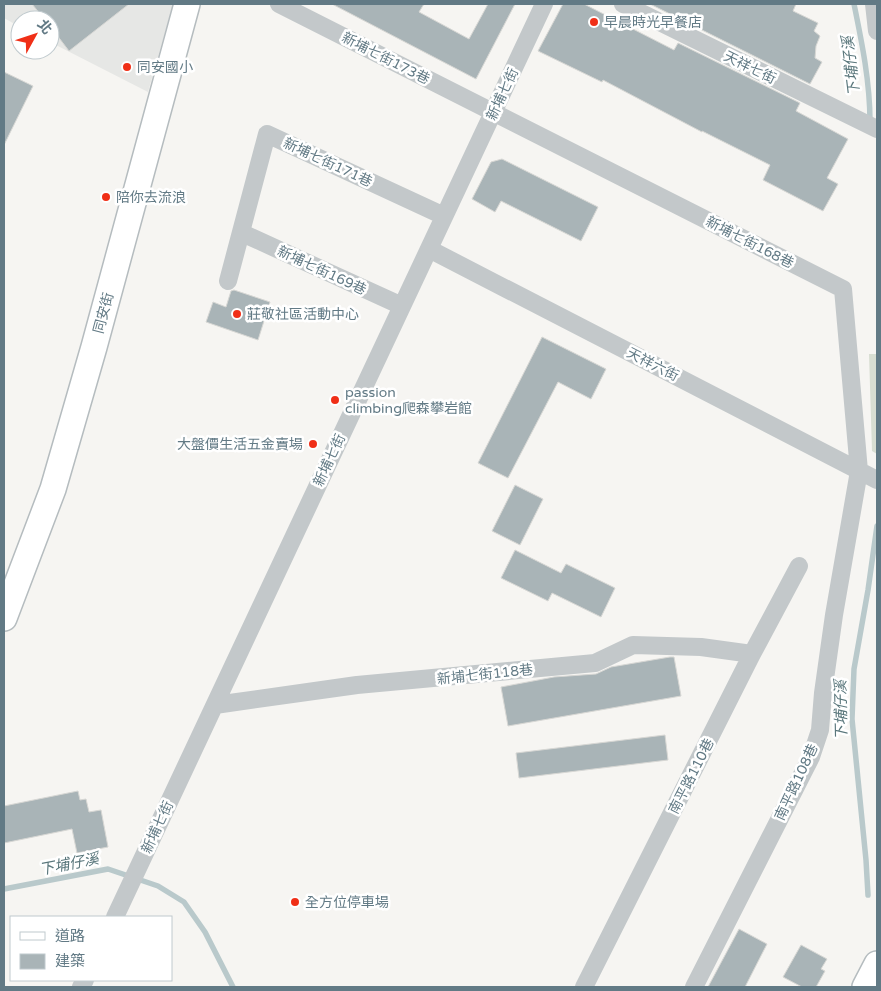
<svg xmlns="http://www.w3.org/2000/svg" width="881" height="991" font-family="'Varela Round','Noto Sans TC',sans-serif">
	<rect width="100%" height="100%" fill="#f6f5f2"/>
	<path fill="#e6e7e5" d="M4,4H173L148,92L50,42V20H20V27L4,18Z"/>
	<path fill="#d8ded2" d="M869,354H877V454L872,451Z"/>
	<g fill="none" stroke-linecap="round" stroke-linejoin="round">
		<path stroke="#b9c9cb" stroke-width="5.5" d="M854,4C862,43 870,82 870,122
			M4,889L108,869L158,886L184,902L205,932L233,987
			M868,895L866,860L852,719L854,669L868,590L877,526"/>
	</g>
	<path fill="#a9b4b7" stroke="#d7d7d4" d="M32,4H129L69,51L50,26V20H45Z
		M332,4H424L419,12L469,39L488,4H515L476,79Z
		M563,4H584L674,50L678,43L800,103L796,111L848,139L827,178L838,184L823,211L763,180L770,165L702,131V132L603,80L602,82L538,51Z
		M650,4H796L793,11L818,23L814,31L820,36L816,46L815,58L822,62L810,84Z
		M4,72L33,86L4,145Z
		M502,159L598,207L581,241L501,201L495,212L472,199L491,162Z
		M234,290L270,302L258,340L206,322L213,302L226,307L231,291Z
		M542,337L606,369L591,399L558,382L508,478L478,463Z
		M515,485L543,499L520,545L492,531Z
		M515,550L561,573L566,564L615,588L601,617L552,593L548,601L501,578Z
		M670,657H674L681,696L508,726L501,687L554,677L596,674L611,667Z
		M665,735L668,760L519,778L516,753Z
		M78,791L80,800L86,799L89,812L101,810L108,847L77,853L72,829L4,843V806Z
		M739,929L767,944L745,987H708Z
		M801,945L827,959L821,969L825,971L816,987H802L783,977Z"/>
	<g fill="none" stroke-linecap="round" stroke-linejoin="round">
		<defs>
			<path id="secondary" d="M4,618L53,489L94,347L187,4
				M865,987L877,964"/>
		</defs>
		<use href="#secondary" stroke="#b5bcbf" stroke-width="28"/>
		<path stroke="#c3c8ca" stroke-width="18" d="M279,4L843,289L859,471L834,615L823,693L820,730L811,757L694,987
			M623,4L877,129
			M874,4L877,31
			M242,233L402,306
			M429,249L877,480
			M228,281L267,134L444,216
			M215,705L357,685L595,663L633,645L701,647L752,654
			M115,917L544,4
			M81,987L85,980
			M584,987L752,654L799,566"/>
		<use href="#secondary" stroke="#fff" stroke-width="25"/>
	</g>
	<g fill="#f02f17" stroke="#fff" stroke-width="2">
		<circle cx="594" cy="22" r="5"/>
		<circle cx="127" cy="67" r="5"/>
		<circle cx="106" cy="197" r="5"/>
		<circle cx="237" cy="314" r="5"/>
		<circle cx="335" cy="400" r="5"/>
		<circle cx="313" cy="444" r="5"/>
		<circle cx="295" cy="902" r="5"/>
	</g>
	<g text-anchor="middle" stroke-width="5" stroke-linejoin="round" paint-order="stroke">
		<g font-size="14" fill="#627a85" stroke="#fff" text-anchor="start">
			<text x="604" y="27">早晨時光早餐店</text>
			<text x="137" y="72">同安國小</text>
			<text x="116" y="202">陪你去流浪</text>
			<text x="247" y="319">莊敬社區活動中心</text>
			<text x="345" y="397">passion<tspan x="345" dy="16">climbing爬森攀岩館</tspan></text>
			<text x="303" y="449" text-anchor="end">大盤價生活五金賣場</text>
			<text x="305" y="907">全方位停車場</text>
		</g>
		<g font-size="14" fill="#627a85" stroke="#fff">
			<text transform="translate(386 58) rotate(27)" y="5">新埔七街173巷</text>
			<text transform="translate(750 67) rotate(26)" y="5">天祥七街</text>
			<text transform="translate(502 94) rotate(-65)" y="5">新埔七街</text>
			<text transform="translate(328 162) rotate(25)" y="5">新埔七街171巷</text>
			<text transform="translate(750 242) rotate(27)" y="5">新埔七街168巷</text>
			<text transform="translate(322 270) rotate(25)" y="5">新埔七街169巷</text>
			<text transform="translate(103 313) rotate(-75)" y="5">同安街</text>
			<text transform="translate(653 364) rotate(27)" y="5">天祥六街</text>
			<text transform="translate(329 460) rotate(-65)" y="5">新埔七街</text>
			<text transform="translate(485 674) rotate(-6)" y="5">新埔七街118巷</text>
			<text transform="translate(691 776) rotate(-63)" y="5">南平路110巷</text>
			<text transform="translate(796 782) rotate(-65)" y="5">南平路108巷</text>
			<text transform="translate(157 827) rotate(-65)" y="5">新埔七街</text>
		</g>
		<g font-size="15" font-style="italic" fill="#59767b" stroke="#fff">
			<text transform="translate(851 66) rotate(-97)" y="5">下埔仔溪</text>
			<text transform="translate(841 710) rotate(-91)" y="5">下埔仔溪</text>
			<text transform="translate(69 864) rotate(-11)" y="5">下埔仔溪</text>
		</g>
	</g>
	<rect width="881" height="991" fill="none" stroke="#627a85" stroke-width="10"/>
	<rect x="10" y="916" width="162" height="65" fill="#ffffff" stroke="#c0cace"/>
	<rect x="20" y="932" width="25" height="8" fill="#ffffff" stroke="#c0cace"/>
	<text x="55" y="941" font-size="15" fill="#627a85">道路</text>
	<rect x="20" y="954" width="25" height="15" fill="#a9b4b7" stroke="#c0cace"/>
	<text x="55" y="966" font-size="15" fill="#627a85">建築</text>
	<g transform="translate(35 35) rotate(50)"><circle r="24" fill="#ffffff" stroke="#c0cace"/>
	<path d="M0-4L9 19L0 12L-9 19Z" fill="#f02f17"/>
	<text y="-8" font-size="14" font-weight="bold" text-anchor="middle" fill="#627a85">北</text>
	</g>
</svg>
